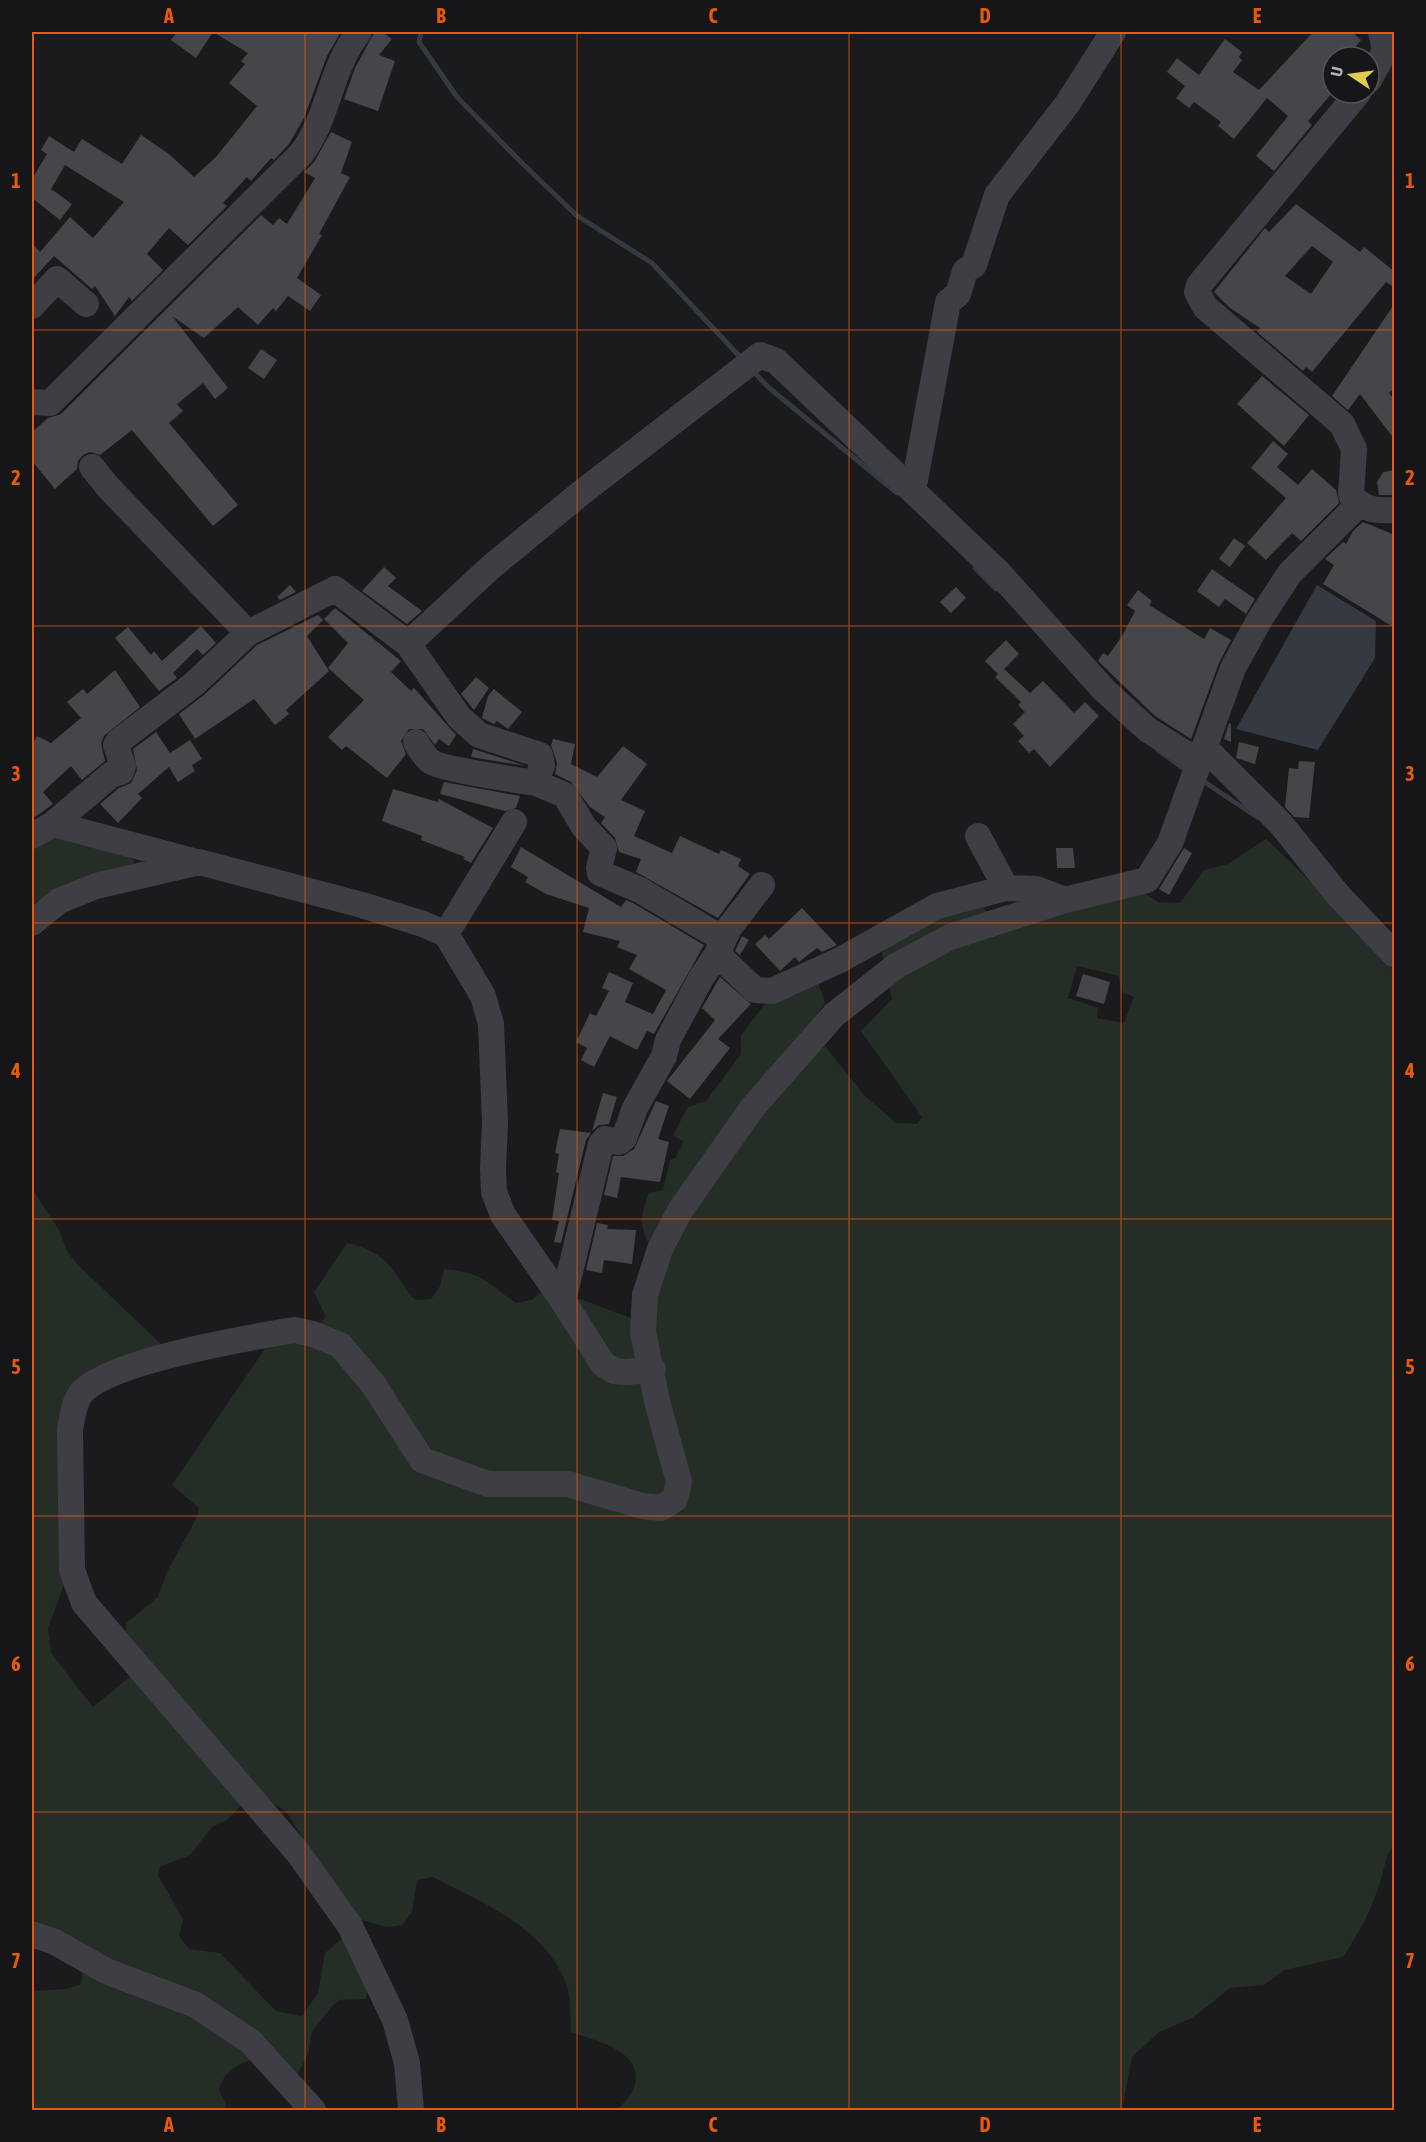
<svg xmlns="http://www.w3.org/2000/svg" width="1426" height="2142" font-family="'Asap Condensed',sans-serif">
	<rect width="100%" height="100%" fill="#1b1b1d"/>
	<path fill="#252d27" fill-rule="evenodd" d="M57,831L118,851L133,859L137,871L61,888L32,905V845Z
		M1266,839L1315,886L1394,971V1847C1386,1853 1386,1862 1383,1872C1375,1903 1361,1930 1343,1957L1284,1970L1264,1985L1230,1988L1192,2018L1159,2032L1132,2057L1122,2110H617C622,2104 631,2096 634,2088C646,2051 596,2041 571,2032C570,2018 571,1999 567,1986C547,1928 481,1902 433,1877L417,1880L412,1912L402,1925L386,1927L350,1916L286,1811L262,1798L245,1801L227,1820L212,1827L190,1855L160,1867L158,1875L183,1919L179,1936L189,1949L220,1953L276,2011L302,2016L318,1993L325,1953L344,1937L350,1943C351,1949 350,1957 353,1963C360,1976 373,1984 365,1999L340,2000L333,2005L312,2032L308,2054L296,2077L278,2057C253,2059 227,2061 219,2090L226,2105L224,2110H32V1991L66,1989L81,1984L86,1948L32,1919V1189L59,1230L68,1253L79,1266L162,1345L84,1382L65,1582L48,1628L51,1653L93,1707L150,1660L126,1632V1623L158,1597L167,1572L197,1517L199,1508L172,1485L281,1325C297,1326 316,1330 326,1317L314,1292L347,1243C361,1246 379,1253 389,1265C399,1276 404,1289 415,1300L431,1299L440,1286L444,1269C485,1273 484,1281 516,1303L532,1300L540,1293L580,1299L649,1325L661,1261C642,1235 636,1224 649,1193L663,1190L670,1160L675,1158L684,1142L673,1135L688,1107L706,1101L741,1054V1035L765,1004L818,982L825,1003L809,1026L864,1095L896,1123L917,1124L922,1117L861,1031L892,999L880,945L979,900L996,928L1140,890L1158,902L1180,903L1204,870L1228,864ZM1077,966L1119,976L1121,992L1134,997L1124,1023L1097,1018L1098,1008L1068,998Z"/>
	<path fill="#343942" d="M1317,585L1376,621L1375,658L1318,750L1236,729Z"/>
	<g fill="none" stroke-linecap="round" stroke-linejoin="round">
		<path stroke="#343942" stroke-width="5" d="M421,32L419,42L457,97L520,161L576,215L652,263L743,360
			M751,369L768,387L897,493
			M975,568L996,589
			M1158,750L1187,771
			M1200,779L1257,817"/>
	</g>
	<path fill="#46464a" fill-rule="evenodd" d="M177,32H341L327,56L304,118L289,144L274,160L271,158L251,181L247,177L223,203L227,206L188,245L169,228L147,254L163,270L132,301L129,297L115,316L95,286L92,289L54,256L32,280V243L40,252L70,217L93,238L124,202L65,165L51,189L72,204L60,220L32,198V179L47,154L41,150L49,136L74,152L82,139L122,164L141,135L169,154L194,177L216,157L257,106L229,83L245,64L241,61L248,53L213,32L196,58L171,40Z
		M1313,32H1352L1361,40L1347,57H1333V92L1308,121L1312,125L1274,171L1256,156L1288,116L1267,98L1234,139L1218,126L1221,122L1194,102L1189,108L1176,98L1185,86L1167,72L1177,58L1199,75L1225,39L1242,52L1239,57L1242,60L1233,72L1259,90Z
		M374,33L382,32L392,39L379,55L395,61L378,111L344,99L355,68Z
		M331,132L352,142L341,173L350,177L319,234L322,235L297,278L321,295L310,311L288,296L276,311L273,308L258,325L238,307L204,338L172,316L228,388L215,399L203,383L177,404L183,411L169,423L238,505L213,526L132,430L100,455L90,452L83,455L78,461L77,469L55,489L32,461V432L48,418L61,414L261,215L273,225L279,218L287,224L315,178L304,172L314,162Z
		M1296,204L1360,252L1364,247L1395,272V288L1386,282L1312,372L1306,367L1303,371L1257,332L1260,328L1230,308L1214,292L1265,228L1269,232ZM1312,246L1333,262L1311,294L1285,276Z
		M1395,303V387L1389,393L1395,400V440L1360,394L1348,410L1332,396Z
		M261,349L277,360L264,379L248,368Z
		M1262,376L1309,415L1284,446L1237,404Z
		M1273,441L1288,454L1277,467L1298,485L1312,469L1336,490L1339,503L1301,541L1292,533L1266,560L1247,543L1286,498L1251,468Z
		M1395,470V495H1379L1377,482L1383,472Z
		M1363,522L1395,535V628L1323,584L1334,565L1325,559L1343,542L1346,544L1353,531Z
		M1234,538L1245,546L1230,567L1219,559Z
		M384,567L396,578L388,586L422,611L407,624L362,591Z
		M1212,569L1255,599L1246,614L1225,599L1219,607L1197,591Z
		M290,585L296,592L280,600L277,597Z
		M956,587L966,598L951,613L940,602Z
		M1138,590L1152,601L1149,605L1204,639L1210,628L1231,640L1219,663L1191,739L1155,716L1098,661L1103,653L1108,656L1122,636L1135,611L1127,605Z
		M335,608L401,661L391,672L411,691L414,688L456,735L449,746L439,739L435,745L423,729H409L401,741L406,754L387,778L346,746L342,750L328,737L364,700L328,668L348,643L324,619Z
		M318,615L323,620L307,636L329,671L286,710L289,714L275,725L254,699L195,739L179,714L204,695L257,645Z
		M201,626L216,643L203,655L197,649L173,673L177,678L159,691L115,638L128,627L151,655L154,651L162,661Z
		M1006,640L1019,654L1004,669L1030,693L1043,681L1074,713L1085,702L1099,716L1050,767L1034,749L1029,753L1018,741L1024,736L1013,724L1025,712L1018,705L1021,702L995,677L998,674L985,661Z
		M115,670L140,707L104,736L101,743L105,761L82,780L71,766L43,792L53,804L32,819V745L37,736L51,743L81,718L67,702L83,689L87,694Z
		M476,677L489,688L474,710L461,694Z
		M494,689L522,712L508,729L497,721L494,724L482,718L488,696Z
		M1229,723L1231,724V742L1224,739Z
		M156,732L170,753L190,740L202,759L192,765L195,771L178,782L169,767L138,794L142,798L118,823L100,804L119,788L131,783L137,770L133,749Z
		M553,739L575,744L571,764L597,777L623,746L647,764L621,800L645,811L634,836L672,853L680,836L719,854L721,850L741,859L738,866L750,874L718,918L636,872L641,859L619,852L615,838L601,823L605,817L590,807L571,782L555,774L557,763L551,745Z
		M1239,742L1259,747L1255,764L1236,758Z
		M473,749L526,766L471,757Z
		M1299,761L1315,762L1309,818L1294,817L1285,807L1289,768L1298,769Z
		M444,782L520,796L516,808L505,811L440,794Z
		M393,789L438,802L439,799L493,828L471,863L463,859L465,857L421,840L422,836L382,821Z
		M521,847L621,907L626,900L633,903L704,945L654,1034L647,1031L637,1050L610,1036L594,1067L581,1060L587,1048L576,1042L590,1013L596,1016L609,991L602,988L609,972L633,983L625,1002L653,1014L666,990L629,969L637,955L617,947L620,941L583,932L589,908L546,894L525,882L528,877L511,867Z
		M1056,848H1073L1075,868H1057Z
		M1184,848L1192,853L1169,895L1159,889Z
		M802,908L837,945L822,952L817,948L799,962L795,957L780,971L755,944L765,935L769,939Z
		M742,936L749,940L740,955L735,951Z
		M1083,974L1110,982L1104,1004L1076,996Z
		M720,977L751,1004L718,1039L730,1048L690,1099L667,1081L715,1020L702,1008Z
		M603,1093L617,1097L609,1124L599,1125L592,1131Z
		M656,1101L669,1106L658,1139L669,1142L660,1182L621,1177L617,1198L604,1195L613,1156H623L634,1149Z
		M560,1129L591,1133L586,1140L561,1243L554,1242L559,1221L552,1220L559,1173L556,1172L559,1154L555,1153Z
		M597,1223L608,1225L607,1229L636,1230L632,1264L604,1260L602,1273L586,1270Z"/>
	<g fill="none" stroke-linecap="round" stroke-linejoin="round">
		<path stroke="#3f3e44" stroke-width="26" d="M1369,80L1385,51L1381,32
			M1358,93L1199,285L1197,292L1205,307L1342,424L1354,449L1351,495C1364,510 1375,511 1394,510
			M32,306L57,279L86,304
			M32,402L50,403L301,154C330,116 329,70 359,32
			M92,467L108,487L248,633
			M913,491L998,572L1104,690L1148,730L1198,761
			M408,644L459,717L479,735L540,755L542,765L536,783L565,795L584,827L604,848L599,868L600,873L640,890L723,939
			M416,742C420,749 424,756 430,761C440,769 517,780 536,783
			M1205,748L1280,823L1338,895L1394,954
			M53,824L112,774L121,772L123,766L116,745L119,741L194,684L248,633L335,589L408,644L491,567L581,493L760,355L776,361L913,491L948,302L958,294L965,271L974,265L997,195L1068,103L1113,32
			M32,836L53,824L197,862
			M978,836L1006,888
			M32,923L59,901L96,886L199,862L362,905L423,924L446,934L483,996L491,1024L495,1122L493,1169L494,1192L503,1215L563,1301L603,1364L614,1371L627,1372L653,1369
			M446,934L514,822
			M717,954L755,990L772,991L840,960L937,906L1006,888L1036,889L1065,900
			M563,1301L601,1144L605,1139L619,1142L624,1138L635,1108L664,1056L668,1040L701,978L717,954L729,928L762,885
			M32,1934L55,1942L106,1971L196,2005L250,2041L313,2110
			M411,2110L407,2063L395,2020L350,1926L299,1854L84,1603L72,1570L70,1430C72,1418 74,1400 83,1391C115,1360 247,1338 294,1330L313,1334L340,1345L373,1384L422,1460L488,1484H568L642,1506L661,1508L675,1499L679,1482L657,1401L643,1332L645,1295L660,1249L681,1209L753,1107L834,1015L896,966L950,937L1065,900L1147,880L1170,843L1233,668L1260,619L1290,573L1359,504"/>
	</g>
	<path fill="none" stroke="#e8590c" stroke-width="1.5" stroke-opacity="0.55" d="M305,32V2110M577,32V2110M849,32V2110M1121,32V2110M32,330H1394M32,626H1394M32,923H1394M32,1219H1394M32,1516H1394M32,1812H1394"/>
	<rect width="1426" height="2142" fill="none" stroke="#161618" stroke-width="66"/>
	<g transform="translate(1351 75) rotate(283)"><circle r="28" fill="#161618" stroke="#535459" stroke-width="1.5"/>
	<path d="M0-4.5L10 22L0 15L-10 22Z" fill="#e1ca4f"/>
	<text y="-9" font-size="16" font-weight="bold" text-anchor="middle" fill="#afb1bb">U</text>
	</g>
	<rect x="33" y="33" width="1360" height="2076" fill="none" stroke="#e8590c" stroke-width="2"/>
	<g font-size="20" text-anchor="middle" font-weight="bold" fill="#e8590c">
		<text x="169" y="23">A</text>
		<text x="441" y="23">B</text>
		<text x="713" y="23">C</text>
		<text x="985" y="23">D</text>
		<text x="1257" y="23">E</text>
		<text x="16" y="188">1</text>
		<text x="1410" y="188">1</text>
		<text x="16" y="485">2</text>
		<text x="1410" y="485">2</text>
		<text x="16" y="781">3</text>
		<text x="1410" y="781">3</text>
		<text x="16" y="1078">4</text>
		<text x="1410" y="1078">4</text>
		<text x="16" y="1374">5</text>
		<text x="1410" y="1374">5</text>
		<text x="16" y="1671">6</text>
		<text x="1410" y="1671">6</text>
		<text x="16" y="1968">7</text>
		<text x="1410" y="1968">7</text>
		<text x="169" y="2132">A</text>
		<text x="441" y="2132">B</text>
		<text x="713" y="2132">C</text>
		<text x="985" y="2132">D</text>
		<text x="1257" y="2132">E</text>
	</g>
</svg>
